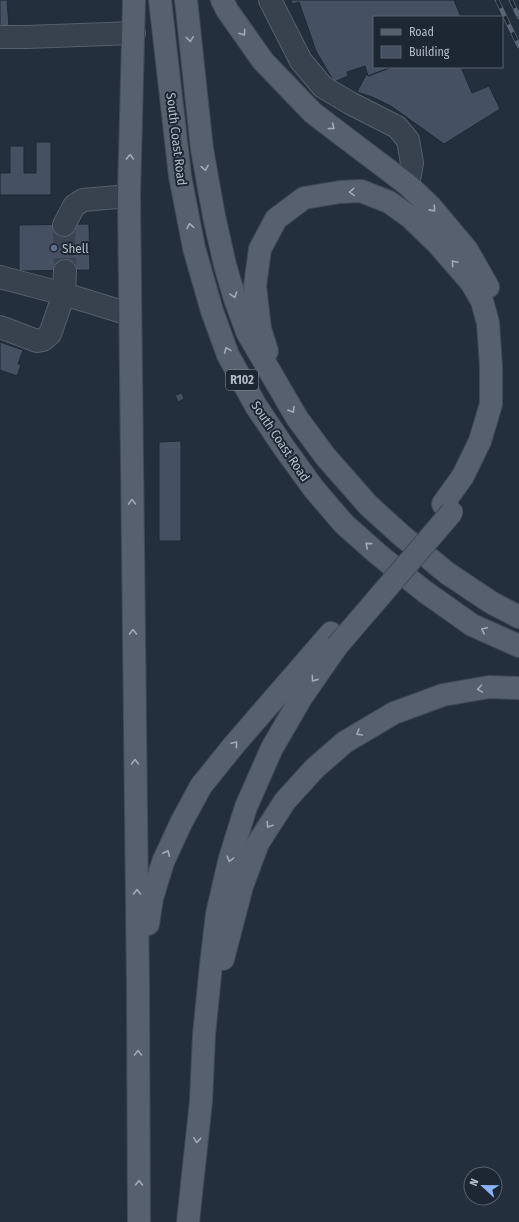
<svg xmlns="http://www.w3.org/2000/svg" width="519" height="1222" font-family="'Fira Sans Condensed',sans-serif">
	<rect width="100%" height="100%" fill="#242f3e"/>
	<path fill="#455162" stroke="#1f2835" d="M0,0H7L9,26L0,27Z
		M291,0H454L461,17H374V67H392L368,76L365,66L347,72L348,76L334,82L316,51L299,2L292,4Z
		M392,67H461L472,93L489,86L500,109L444,144L391,106L372,97L357,92L367,73L368,76Z
		M36,142H51V195H0V173H10V146H24V173H36Z
		M89,224L90,270L19,271V225Z
		M0,342L23,350L18,364L21,365L17,376L0,370Z
		M182,393L184,399L178,402L175,395Z
		M181,441V541H159V442Z"/>
	<g fill="none" stroke-linecap="round" stroke-linejoin="round">
		<path stroke="#3a4453" stroke-width="22" stroke-dasharray="22 11" stroke-linecap="butt" d="M64,225L65,271"/>
		<defs>
			<path id="minor" d="M270,0L301,61L323,87L350,103L397,127L408,140L412,163L408,185
				M0,37H27L134,33
				M64,225L74,206L83,200L129,196
				M65,271L64,294L129,314
				M0,277L64,294L50,334L43,340L37,341L0,327"/>
			<path id="major" d="M134,0L129,196L138,987L139,1222
				M160,0L180,176L194,248L212,311L228,355L256,406L285,449L314,489L344,524L379,555L424,591L472,625L519,646
				M186,0L202,149L214,216L225,265L235,299L247,332L297,418L325,456L368,505L401,535L447,573L492,603L519,617
				M222,0L227,10L263,61L313,113L408,185L431,207L467,250L488,287
				M267,351L260,329L255,286L260,249L276,219L304,198L340,192L361,191L389,202L410,217L437,243L471,282L482,301L488,323L491,366V404L480,441L463,476L443,504
				M148,924L152,898L163,862L181,823L201,786L234,745L331,633
				M223,959L242,886L258,843L285,801L315,768L345,742L394,713L443,695L489,687L519,688
				M188,1222L201,1101L204,1035L211,965L217,914L230,858L246,807L272,748L301,698L337,646"/>
		</defs>
		<use href="#minor" stroke="#565f6c" stroke-width="24"/>
		<use href="#major" stroke="#414a57" stroke-width="24"/>
		<use href="#minor" stroke="#38414e" stroke-width="22"/>
		<use href="#major" stroke="#56606e" stroke-width="22"/>
		<defs>
			<path id="rail" d="M497,0L519,46
				M511,0L519,17"/>
		</defs>
		<use href="#rail" stroke="#5a6575" stroke-width="4.5"/>
		<use href="#rail" stroke="#1d2633" stroke-width="3" stroke-dasharray="9" stroke-linecap="butt"/>
		<defs>
			<path id="major-bridge" d="M337,646L452,512"/>
		</defs>
		<use href="#major-bridge" stroke="#414a57" stroke-width="24" stroke-linecap="butt"/>
		<use href="#major-bridge" stroke="#56606e" stroke-width="22"/>
	</g>
	<defs><path id="oneway-chevron" d="M-2-3.5L2.5 0L-2 3.5" fill="none" stroke-width="1.6" stroke-linecap="round" stroke-linejoin="round"/></defs>
	<g stroke="#a1aab7">
		<use href="#oneway-chevron" transform="translate(243 33) rotate(56)"/>
		<use href="#oneway-chevron" transform="translate(190 39) rotate(84)"/>
		<use href="#oneway-chevron" transform="translate(332 127) rotate(37)"/>
		<use href="#oneway-chevron" transform="translate(130 157) rotate(-88)"/>
		<use href="#oneway-chevron" transform="translate(205 168) rotate(80)"/>
		<use href="#oneway-chevron" transform="translate(352 192) rotate(177)"/>
		<use href="#oneway-chevron" transform="translate(433 209) rotate(48)"/>
		<use href="#oneway-chevron" transform="translate(190 226) rotate(-101)"/>
		<use href="#oneway-chevron" transform="translate(454 263) rotate(-131)"/>
		<use href="#oneway-chevron" transform="translate(234 295) rotate(73)"/>
		<use href="#oneway-chevron" transform="translate(227 350) rotate(-112)"/>
		<use href="#oneway-chevron" transform="translate(292 410) rotate(59)"/>
		<use href="#oneway-chevron" transform="translate(132 502) rotate(-91)"/>
		<use href="#oneway-chevron" transform="translate(368 545) rotate(-139)"/>
		<use href="#oneway-chevron" transform="translate(484 630) rotate(-155)"/>
		<use href="#oneway-chevron" transform="translate(133 632) rotate(-91)"/>
		<use href="#oneway-chevron" transform="translate(314 679) rotate(125)"/>
		<use href="#oneway-chevron" transform="translate(480 689) rotate(171)"/>
		<use href="#oneway-chevron" transform="translate(359 733) rotate(150)"/>
		<use href="#oneway-chevron" transform="translate(235 744) rotate(-50)"/>
		<use href="#oneway-chevron" transform="translate(135 762) rotate(-91)"/>
		<use href="#oneway-chevron" transform="translate(269 825) rotate(122)"/>
		<use href="#oneway-chevron" transform="translate(167 853) rotate(-65)"/>
		<use href="#oneway-chevron" transform="translate(230 859) rotate(105)"/>
		<use href="#oneway-chevron" transform="translate(137 892) rotate(-91)"/>
		<use href="#oneway-chevron" transform="translate(138 1053) rotate(-90)"/>
		<use href="#oneway-chevron" transform="translate(197 1140) rotate(96)"/>
		<use href="#oneway-chevron" transform="translate(139 1183) rotate(-90)"/>
	</g>
	<circle fill="#5c6f8a" stroke="#1d2633" stroke-width="1.5" cx="54" cy="248" r="4"/>
	<g text-anchor="middle" stroke-width="4" stroke-linejoin="round" paint-order="stroke">
		<rect fill="#1d2633" stroke="#878f9c" stroke-width="1" x="226" y="370" width="32" height="20" rx="3"/>
		<g font-size="12" font-weight="bold" fill="#b4bcc9">
			<text x="242" y="384">R102</text>
		</g>
		<g font-size="13" fill="#b4bcc9" stroke="#1d2633">
			<text transform="translate(177 139) rotate(83)" y="5">South Coast Road</text>
			<text transform="translate(281 441) rotate(56)" y="5">South Coast Road</text>
		</g>
		<g font-size="13" fill="#b4bcc9" stroke="#1d2633" text-anchor="start">
			<text x="62" y="253">Shell</text>
		</g>
	</g>
	<rect x="373" y="16" width="130" height="52" fill="#1d2633" stroke="#59626f"/>
	<rect x="381" y="29" width="20" height="6" fill="#56606e" stroke="#59626f"/>
	<text x="409" y="36" font-size="12" fill="#b4bcc9">Road</text>
	<rect x="381" y="46" width="20" height="12" fill="#455162" stroke="#59626f"/>
	<text x="409" y="56" font-size="12" fill="#b4bcc9">Building</text>
	<g transform="translate(483 1186) rotate(292)"><circle r="19" fill="#1d2633" stroke="#59626f"/>
	<path d="M0-3L7 15L0 10L-7 15Z" fill="#8ab4f8"/>
	<text y="-6" font-size="11" font-weight="bold" text-anchor="middle" fill="#b4bcc9">N</text>
	</g>
</svg>
